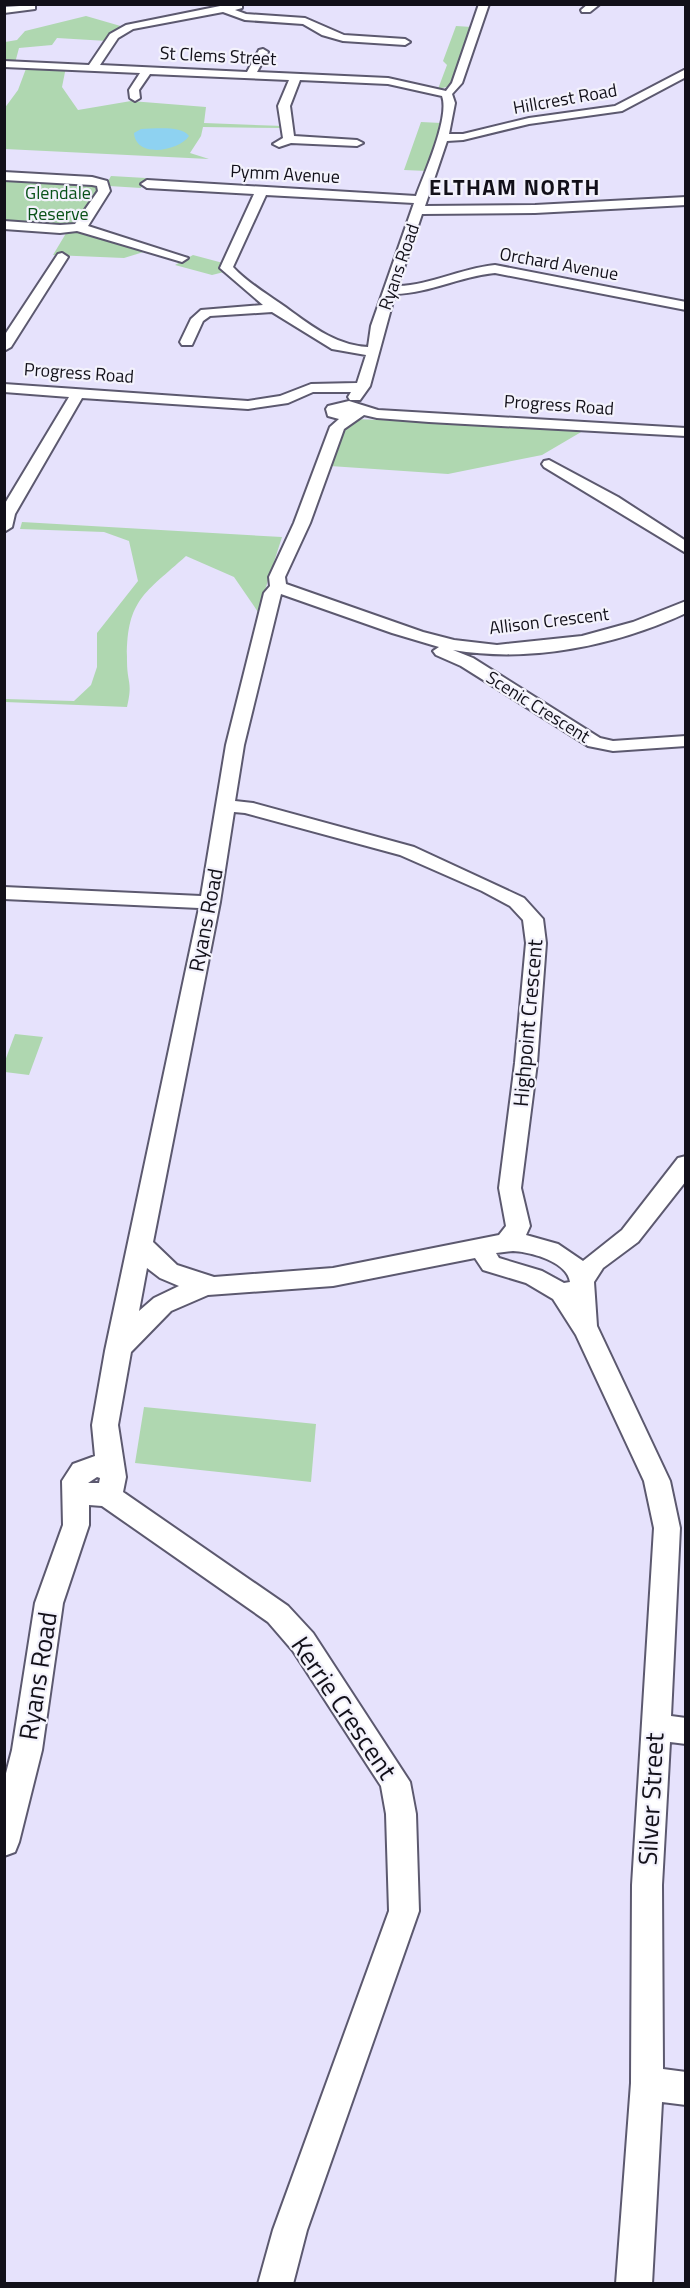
<svg xmlns="http://www.w3.org/2000/svg" width="690" height="2288" font-family="'Titillium Web',sans-serif">
	<rect width="100%" height="100%" fill="#e6e2fc"/>
	<path fill="#afd7b0" d="M86,16L124,27L107,41L57,38L52,45L19,48L15,63L5,62V42L17,40L25,31Z
		M456,26L472,27L451,86L438,89L447,65L443,61Z
		M27,66L66,67L62,87L78,110L131,101L206,107L204,123L284,126V128L203,127L201,136L190,153L209,159L5,149L4,109L18,90Z
		M421,122L441,123L427,171L404,170Z
		M111,176L146,178L141,188L109,186L107,183Z
		M4,177L93,182L102,186L76,226L5,224Z
		M73,229L150,250L124,258L53,255L68,230Z
		M193,255L223,263L224,272L212,275L175,265Z
		M354,419L588,428L542,455L448,474L330,466L344,426Z
		M22,522L282,537L258,612L234,577L186,556C144,594 126,600 127,661C127,683 133,682 127,707L5,702V699L74,701L91,685L97,667V633L138,581L129,541L104,532L20,529Z
		M15,1034L43,1037L29,1075L5,1072V1061Z
		M144,1407L316,1424L311,1482L135,1463Z"/>
	<path fill="#8ed2f1" d="M141,129C154,129 181,125 189,136C179,151 136,159 134,133Z"/>
	<g fill="none" stroke-linecap="round" stroke-linejoin="round">
		<defs>
			<path id="minor" d="M230,4H242V8L235,10L246,14L305,18L344,35L405,39L410,42L405,45L343,41L322,35L303,24L245,20L223,12L133,29L118,38L100,65L247,72L259,50L263,49L268,52L257,72L388,78L446,91L452,83L479,4H489L462,83L452,94L455,103L449,134H463L529,118L615,106L686,69V77L622,111L529,124L463,140L447,141L425,206L535,205L686,197V205L535,213L422,214L398,286C431,285 462,268 495,265L686,302V310L495,273C461,276 430,293 395,294L370,386L360,400H350L348,397L351,392H313L288,403L248,409L82,398L15,514L12,527L4,532V505L69,397L4,392V384L248,401L280,396L311,384L357,383L366,355L332,349L272,312L210,316L203,321L192,345H182L180,342L191,319L201,310L263,305L220,268L254,194L147,188L141,184L147,180L416,196C424,174 450,117 442,96L388,84L300,80L290,106L294,136L357,140L363,143L357,146L291,143L279,147L273,144L283,138L278,106L289,80L150,74L139,90L140,98L135,101L130,98L129,90L140,73L4,67V61L89,65L110,34L126,25ZM266,195L414,203L371,326L368,347C333,345 308,323 281,304C265,293 247,282 233,267Z
				M588,4H600L590,12H582L581,10Z
				M35,5V9L4,13V7Z
				M4,172L92,177L107,181L110,191L88,226L188,258L182,262L77,231L60,233L4,229V221L60,225L75,224L98,191L97,186L92,185L4,180Z
				M62,253L68,257L11,347L4,351V336L58,254Z
				M349,401L378,410L686,428V436L429,422L377,418L364,415L344,429L310,523L285,577L286,584L423,632L454,640L497,645L582,636L633,622L686,601V613C615,646 530,663 453,650L473,658L600,738L613,741L686,736V746L613,751L588,746L461,666L436,655L433,651L439,647L392,633L281,594L244,745L235,801L253,803L414,847L524,898L543,919L546,943L537,1063L521,1188L530,1226L526,1235L558,1244L583,1261L622,1230L678,1158L686,1156V1181L638,1242L603,1268L594,1282L597,1326L670,1481L680,1528L671,1716L686,1718V1744L670,1742L662,1885L663,2069L686,2072V2105L662,2102L652,2284H616L631,2083L632,1885L654,1528L644,1481L576,1335L553,1299L526,1283L483,1270L475,1258L333,1286L208,1295L171,1311L131,1352L118,1425L126,1477L123,1492L288,1606L313,1633L410,1782L416,1814L419,1911L307,2230L293,2284H258L273,2230L389,1911L386,1814L381,1786L293,1651L268,1622L102,1506L89,1505V1525L63,1603L42,1750L19,1842L15,1852L4,1856V1781L12,1750L35,1603L63,1525L62,1481L73,1464L95,1456L92,1425L105,1351L199,908L4,899V887L201,896L226,745L264,593L270,586L269,577L294,523L330,427L339,419L328,416L326,409L328,406ZM234,812L245,813L400,855L482,891L510,906L523,920L526,943L515,1063L499,1188L506,1226L499,1235L333,1268L214,1277L177,1265L153,1242L220,902ZM513,1251C530,1252 567,1261 570,1282L564,1283L542,1271L499,1258L496,1253ZM147,1268L160,1278L179,1286L154,1298L139,1311ZM97,1477L100,1478L99,1483H88Z
				M549,460L618,497L686,541V553L544,467L542,464L544,461Z"/>
		</defs>
		<use href="#minor" stroke="#5c596f" stroke-width="4"/>
		<use href="#minor" fill="#fff" fill-rule="evenodd"/>
	</g>
	<g text-anchor="middle" stroke-width="4.5" stroke-linejoin="round" paint-order="stroke">
		<g font-size="18" fill="#121019" stroke="#f3f2fc">
			<text transform="translate(218 56) rotate(3)" y="6">St Clems Street</text>
			<text transform="translate(565 99) rotate(-10)" y="6">Hillcrest Road</text>
			<text transform="translate(285 174) rotate(3)" y="6">Pymm Avenue</text>
			<text transform="translate(559 264) rotate(10)" y="6">Orchard Avenue</text>
			<text transform="translate(399 267) rotate(-71)" y="6">Ryans Road</text>
			<text transform="translate(79 373) rotate(4)" y="6">Progress Road</text>
			<text transform="translate(559 405) rotate(4)" y="6">Progress Road</text>
			<text transform="translate(549 621) rotate(-7)" y="6">Allison Crescent</text>
			<text transform="translate(538 707) rotate(32)" y="6">Scenic Crescent</text>
		</g>
		<g font-size="18" fill="#085118" stroke="#f3f2fc">
			<text x="58" y="199">Glendale<tspan x="58" dy="21">Reserve</tspan></text>
		</g>
		<g font-size="21" fill="#121019" stroke="#f3f2fc">
			<text transform="translate(206 920) rotate(-79)" y="7">Ryans Road</text>
			<text transform="translate(528 1023) rotate(-85)" y="7">Highpoint Crescent</text>
		</g>
		<g font-size="22" font-weight="bold" letter-spacing="1.5" fill="#121019" stroke="#f3f2fc">
			<text x="515" y="195">ELTHAM NORTH</text>
		</g>
		<g font-size="26" fill="#121019" stroke="#f3f2fc">
			<text transform="translate(38 1676) rotate(-81)" y="9">Ryans Road</text>
			<text transform="translate(344 1708) rotate(56)" y="9">Kerrie Crescent</text>
			<text transform="translate(651 1799) rotate(-87)" y="9">Silver Street</text>
		</g>
	</g>
	<rect width="690" height="2288" fill="none" stroke="#121019" stroke-width="12"/>
</svg>
